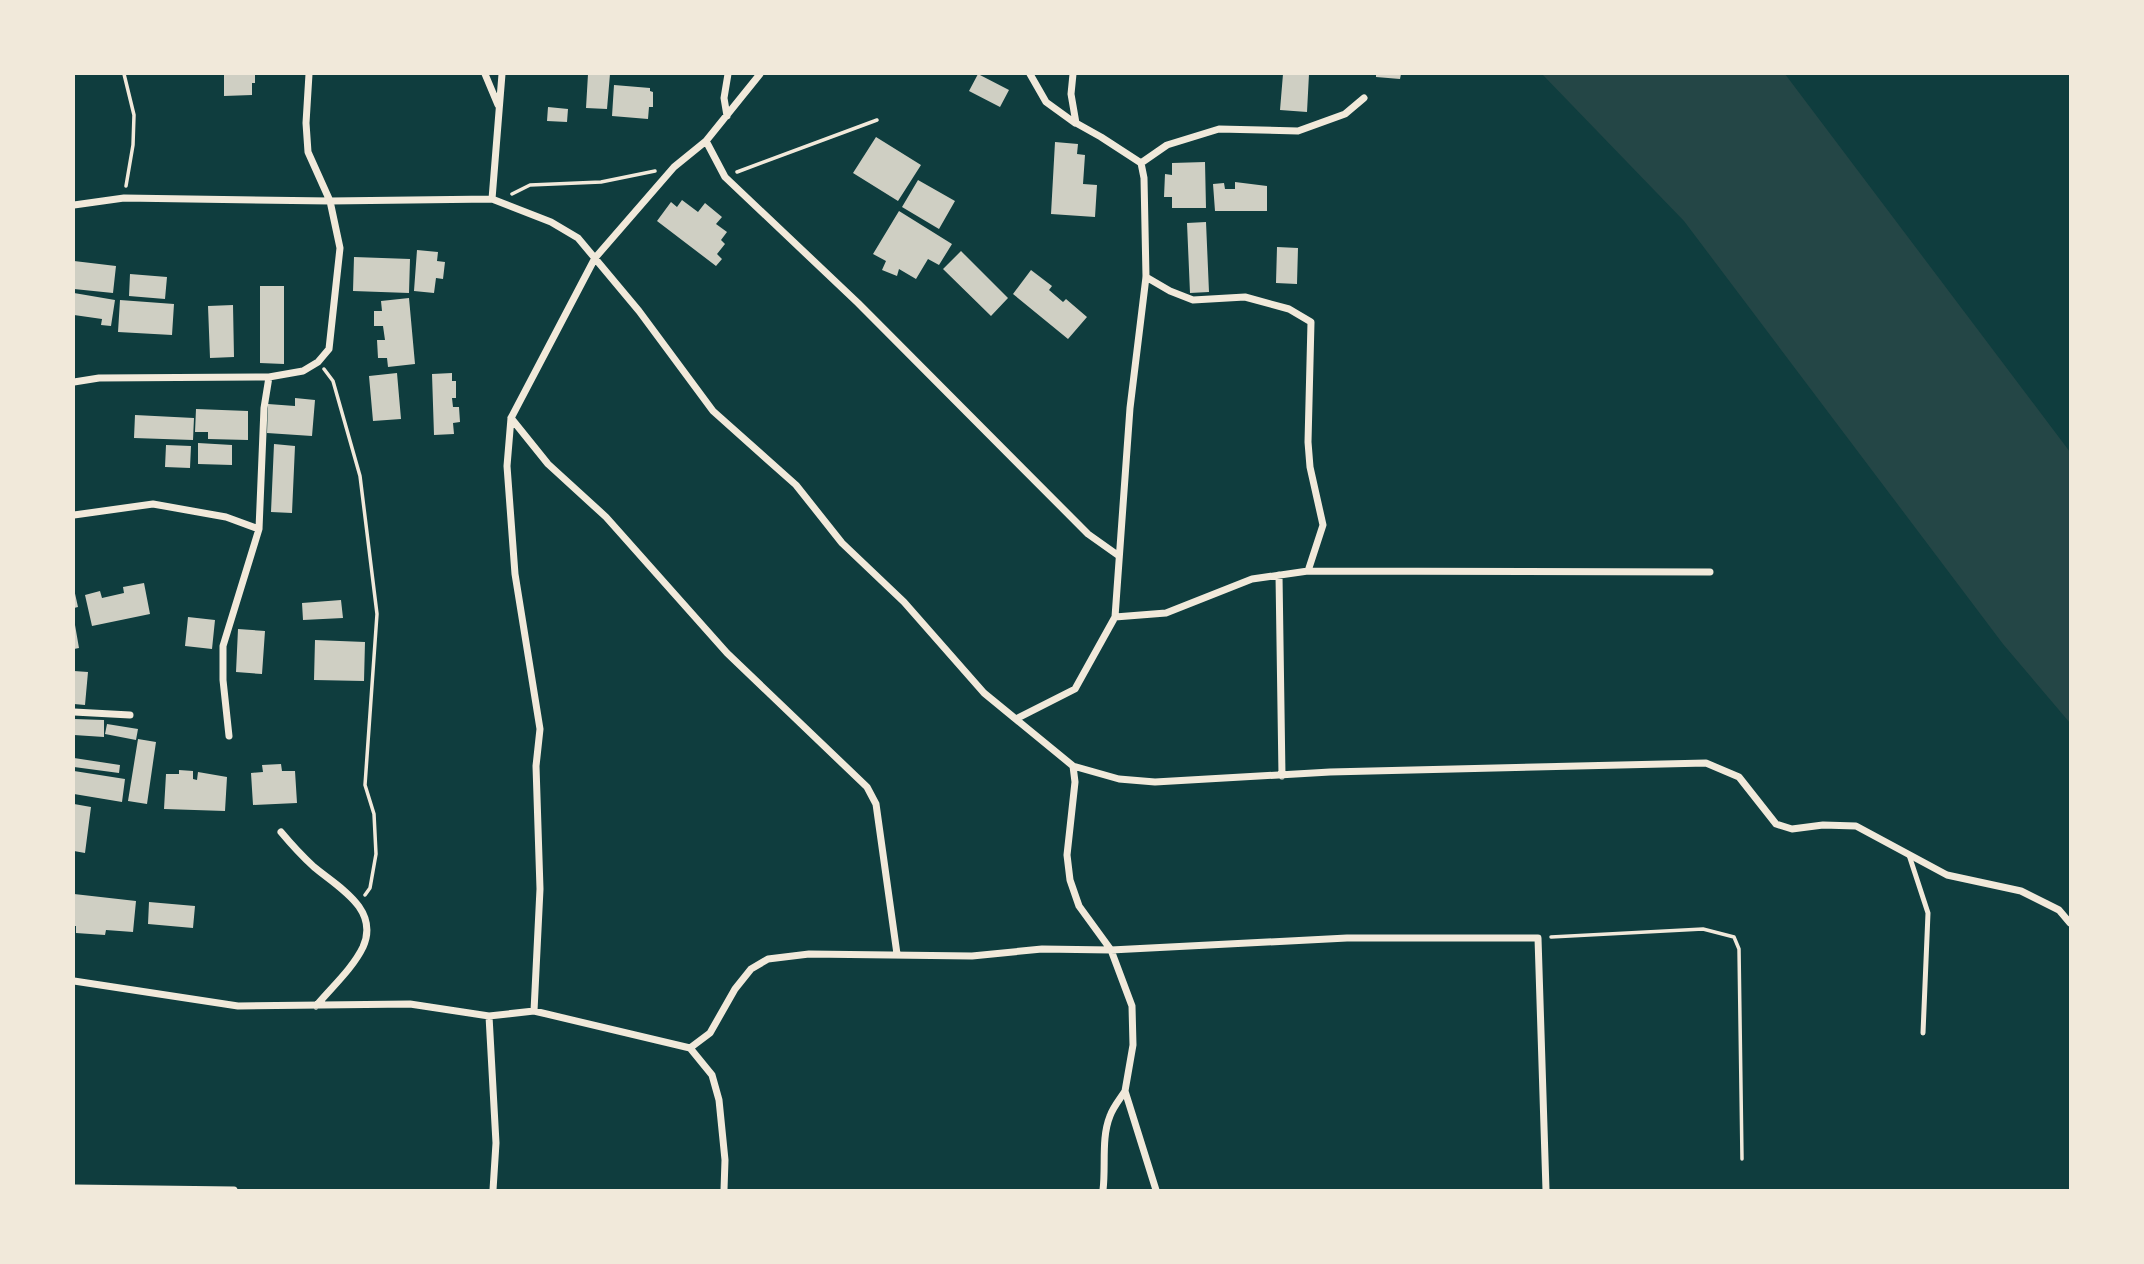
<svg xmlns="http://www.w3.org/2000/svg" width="2144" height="1264" font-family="Rubik,sans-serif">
	<rect width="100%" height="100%" fill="#0f3d3e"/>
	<path fill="#244646" d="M1542,74H1785L2070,452V723L2003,644L1684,221Z"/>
	<path fill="#cfcfc3" d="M224,74H255V83H252V95L224,96Z
		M588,74H610L607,109L586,108Z
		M978,74L1009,90L1000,107L969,91Z
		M1283,74H1309L1307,112L1280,110Z
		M1376,74H1401L1400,79L1376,77Z
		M614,85L650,88V91L653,92V107H649L648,119L612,116Z
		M548,107L568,109L567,122L547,121Z
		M876,137L921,165L898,201L853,173Z
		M1055,142L1078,144L1077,154L1085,155L1083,184L1097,185L1095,217L1051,214Z
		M1205,162L1206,208H1172V197H1164L1165,174L1172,175V163Z
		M918,180L955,201L939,229L902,207Z
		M1235,182L1267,186V211H1215L1213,184L1224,183L1225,189H1235Z
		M682,200L698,212L705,203L722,217L716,224L727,232L721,240L725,244L717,254L722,259L716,266L657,221L671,202L677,207Z
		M899,211L952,244L939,265L928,259L916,279L899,269L897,276L882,270L886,261L873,254Z
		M1206,222L1209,292L1190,293L1187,223Z
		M1277,247L1298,248L1297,284L1276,283Z
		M417,250L438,252L437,261L445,262L443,279L436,278L434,293L414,291Z
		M961,251L1008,298L991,316L943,269Z
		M354,257L410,259L409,293L353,291Z
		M74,261L116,266L113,293L74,289Z
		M1031,270L1052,286L1049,290L1063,302L1066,299L1087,317L1068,339L1013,294Z
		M130,274L167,277L165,299L129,296Z
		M260,286H284V364L260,363Z
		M74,293L115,300L111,326L101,325L102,319L74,315Z
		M409,298L415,364L388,367L387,358H378L377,340H385L383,326H374V311H382L381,301Z
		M120,300L174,304L172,335L118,332Z
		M233,305L234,357L210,358L208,306Z
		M397,373L401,419L373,421L369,376Z
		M452,373V381H456V398H452L453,407H459L460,422L453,423L454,434L434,435L432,374Z
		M295,398L315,400L312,436L267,433L268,404L295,406Z
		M196,409L248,411V440L208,439V432H195Z
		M135,415L194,418L193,440L134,438Z
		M198,443L232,445V465L198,464Z
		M274,444L295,446L292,513L271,512Z
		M166,445L191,446L190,468L165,467Z
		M144,583L150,614L92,626L85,595L100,591L102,598L124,593L123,587Z
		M74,589L78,607L74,608Z
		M341,600L343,618L303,620L302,603Z
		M188,617L215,620L212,649L185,646Z
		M75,625L79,648L74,649V626Z
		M238,629L265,631L262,674L236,672Z
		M315,640L365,642L364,681L314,680Z
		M74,671L88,672L85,705L74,704Z
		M74,719L104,720V737L74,735Z
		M107,724L138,729L136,740L105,734Z
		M138,739L156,742L147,804L128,801Z
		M74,758L120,765L119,773L74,767Z
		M281,764L282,771H295L297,803L253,805L251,773L263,772L262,765Z
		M179,770L193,771V779L197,780L198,772L227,777L225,811L164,809L166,774H179Z
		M74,771L125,779L122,802L74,794Z
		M74,804L91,807L85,853L74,851Z
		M74,894L136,901L133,932L106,930L105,935L76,933V926H74Z
		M149,902L195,906L193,928L148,924Z"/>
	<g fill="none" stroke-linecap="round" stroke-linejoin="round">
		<path stroke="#f1e9da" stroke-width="3.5" d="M124,74L134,115L133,145L126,186
			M737,172L877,120
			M512,194L530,185L601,182L655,171
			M324,369L333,381L360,476L377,614L365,785L374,814L376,854L370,888L365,895
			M1551,937L1703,929L1734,937L1739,949L1742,1159"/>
		<path stroke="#f1e9da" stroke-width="5" d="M1909,855L1928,913L1923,1033"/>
		<path stroke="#f1e9da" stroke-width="7" d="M485,74L498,105
			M1030,74L1046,102L1075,123
			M727,116L724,98L728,74
			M706,141L725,177L858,303L1088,534L1119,556
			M1141,163L1167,145L1219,129L1298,131L1345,114L1364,98
			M492,199L502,74
			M74,205L124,198L330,201L492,199L551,222L578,238L639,311L713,411L796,485L842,543L904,602L984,693L1073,766L1075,782L1067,855L1070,880L1079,906L1111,950L1132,1006L1133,1045L1125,1091L1156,1190
			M1146,277L1170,291L1193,300L1245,297L1289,309L1311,322L1308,442L1310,467L1323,525L1308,571
			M74,382L99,378L269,377L303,371L318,362L329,349L340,248L330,201L308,152L306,123L309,74
			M511,418L548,464L606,517L727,653L867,787L876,804L897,954
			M74,515L153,504L226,517L259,529L264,408L269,377
			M1279,575L1282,776
			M1115,617L1166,613L1252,579L1308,571L1710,572
			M74,712L130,715
			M1016,719L1075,689L1115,617L1130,408L1146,277L1144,178L1141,163L1101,137L1076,123L1071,94L1073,74
			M229,736L223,680V646L259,529
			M1073,766L1119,779L1155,782L1330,772L1706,763L1739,777L1776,824L1792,829L1823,825L1856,826L1947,875L2021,891L2059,910L2070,923
			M281,832C291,844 302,856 314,867C338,887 380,909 363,947C353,968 331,988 316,1006
			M74,981L238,1006L410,1004L489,1016L534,1011L690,1048L712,1075L719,1100L725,1160L724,1190
			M534,1011L540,889L536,766L540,729L515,574L507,466L511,418L595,258L674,167L706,141L760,74
			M489,1016L496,1143L493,1190
			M690,1048L710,1033L735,989L751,969L768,959L809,954L972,956L1042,949L1111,950L1347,938H1538L1546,1190
			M74,1188L234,1190
			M1103,1190C1106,1166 1101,1138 1110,1116C1113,1107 1120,1099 1125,1091"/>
	</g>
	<rect width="2144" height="1264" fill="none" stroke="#f1e9da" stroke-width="150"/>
</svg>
